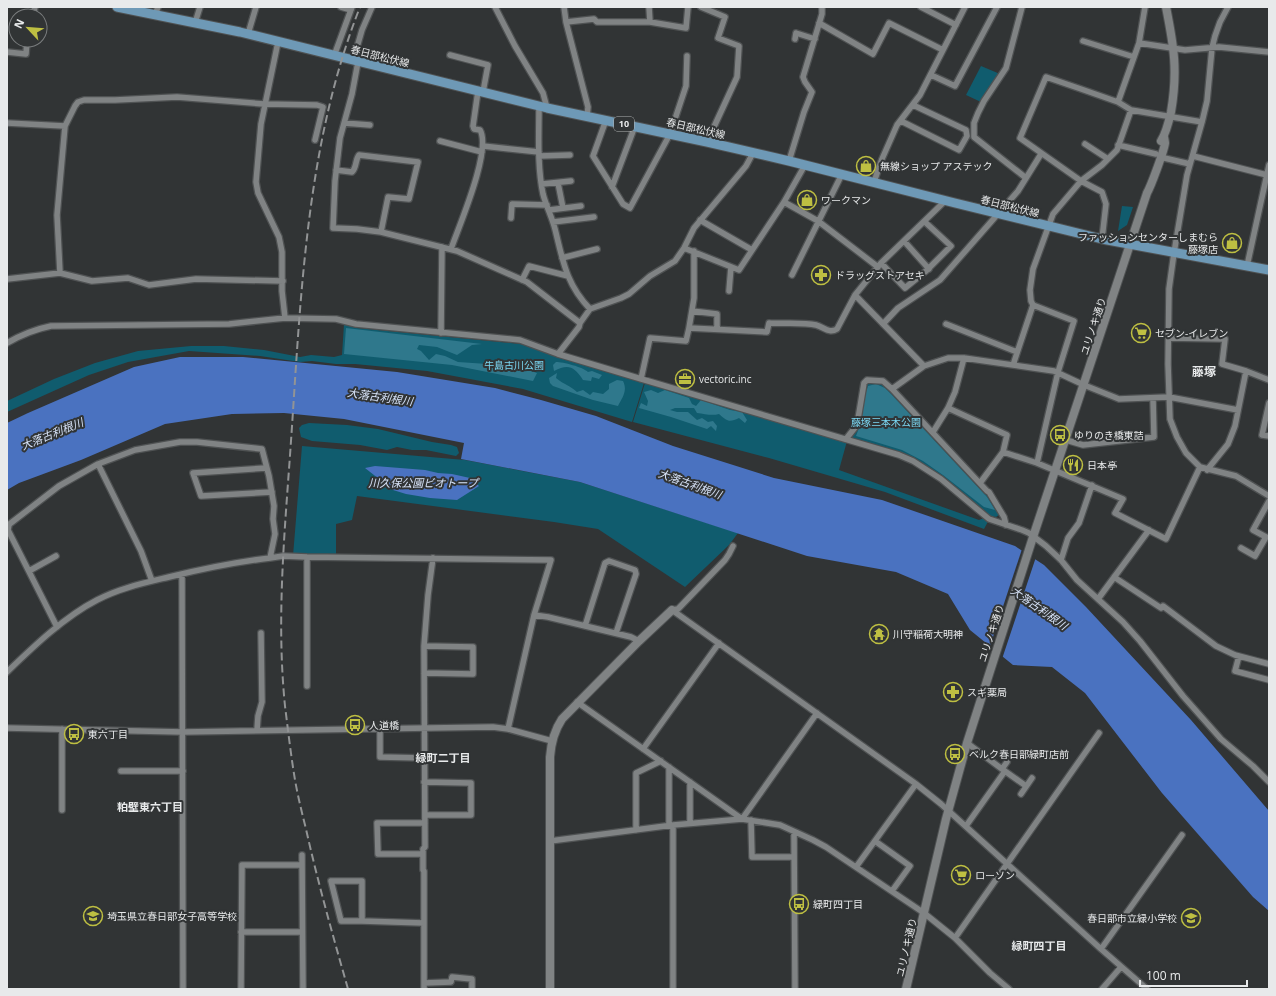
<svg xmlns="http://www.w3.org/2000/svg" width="1276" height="996" font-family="'Open Sans','Noto Sans JP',sans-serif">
	<rect width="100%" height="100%" fill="#313435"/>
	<path fill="#105c6e" d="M981,66L1000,74L981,102L966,95Z
		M1122,206L1133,207L1127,225L1118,231Z
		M344,324L357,328L520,344L644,383L632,422L523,389L427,371L355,364H336L312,361L300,362L260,356L189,351L128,362L89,375L7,412V401L54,379L95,363L138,351L191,346H224L264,350L300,357L311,355L334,357L342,355Z
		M645,383L847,441L839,470L979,520L984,518L986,512L936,473L850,438L859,426L866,384L881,383L890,390L978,485L992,500L1000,514L996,517L991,516L984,529L885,492L769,458L633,422Z
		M309,423L347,425L378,429L432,442L451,445L457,447L459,453L456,456L426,450H412L397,447L387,450L360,445L312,441L301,437L299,428L302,425Z
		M302,446L465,460L580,482L738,533L729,545L685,587L598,529L554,522L357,496L352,520L336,524V558L293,556Z"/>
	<path fill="#2f788c" d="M346,328L482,344L472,345L457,355L437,347L419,345L417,349L421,351L429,360L436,354L445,356L458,362L502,365L522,368L537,373L533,381L452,365L344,354Z
		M556,362C563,362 583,367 588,372L592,371L602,375L599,379L592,377L591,381L583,380C574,366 568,364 554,371L553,365Z
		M557,373L556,378C563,384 571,386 577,392L583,390L590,395L593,392L603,394L609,389V384L617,380L623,381C628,391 622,398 618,406L593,400L553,386L550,383L549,378Z
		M876,384L885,388L891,394L987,497L995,510L984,507L943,475L923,461L902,450L856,436C863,420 862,402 868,386Z
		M651,390L658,393L665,390L689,398L692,404L696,406L701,400L730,410L742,412L747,420L745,423L739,418C729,423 727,421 719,414C712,416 705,414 697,413L694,408H675L670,410L677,412H688L697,420L702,418L708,422L713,421L717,426L716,431L711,426L707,429L671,417L639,408L641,403L647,406L648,401L644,392Z"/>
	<path fill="#4a72c0" d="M180,357H243L397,372L495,388L541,400L596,416L673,446L774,478L882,500L1015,546L1044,565L1086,607L1191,720L1269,811V911L1253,897L1162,793L1085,693L1052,667L1013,665L970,630L948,594L896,572L807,556L580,482L461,459L464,443L344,419L284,413L232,414L165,424L81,460L19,483L7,490V423L28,413L134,367Z
		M375,466L425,470L438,473L452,474L470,478L479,486L457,500L430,498L406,494L393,490L365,468Z"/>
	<path fill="#313435" d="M1022,549L1036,557L1002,659L989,649Z"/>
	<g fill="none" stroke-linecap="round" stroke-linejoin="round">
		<defs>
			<path id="street" d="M341,7L351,10
				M495,7L515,46L543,93L547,108
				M564,7L566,22L588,107L587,116
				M649,7L650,22
				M701,7L725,17L718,38L739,46L737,77L707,142
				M921,7L956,25
				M1022,7L1006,68L984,101L978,113L974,123V137L1026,178
				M1145,7L1139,43L1118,102L1131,110L1202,122
				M1228,7L1220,22L1215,36L1212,48L1207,101L1202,122L1187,175L1174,253L1169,289L1168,364L1170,419L1177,437L1186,453L1200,467L1236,476L1269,496
				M155,15L158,7
				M33,16L35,7
				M566,22L594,19L597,22H650L686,28L688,7
				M195,23L200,7
				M819,23L873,54L889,23L943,50
				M248,34L256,7
				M795,39L796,33L815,39
				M1083,41L1134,57
				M278,42L261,124L256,182L258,193L279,237L282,252V291L285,318
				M1139,43L1185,50L1219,47L1269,52
				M7,52L26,54L27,40
				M450,55L488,65L483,92
				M334,56L352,7
				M353,61L362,30L372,7
				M358,62L352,94L340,138L335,181L333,228L357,229L381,232L457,251L527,282L580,323
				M931,75L955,86L997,7
				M539,105C539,135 537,165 543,194C546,206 552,217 555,229C563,261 566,284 590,309
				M606,120L593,156L623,204L630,208L670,134L686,86L687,56
				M901,121L959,150L967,136L966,130L913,105
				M7,123L65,126
				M344,123L370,125
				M440,141L482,152
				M1085,144L1108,159
				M1118,145L1156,154
				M483,146L539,152
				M539,156L570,155
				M1193,156L1267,175
				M1160,157L1190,164
				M789,161L804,112L812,92L805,82L803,77L822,14V7
				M336,170L352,172C357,167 355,160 359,155L418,162L409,199L388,197L381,232
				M874,182L882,159L897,125L920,95L965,7
				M558,183L563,208
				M542,184L571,181
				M612,187L635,126
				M784,202L818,221L878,267
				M549,210L581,206
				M511,218L512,204L547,205
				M700,220L752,250
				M553,222L594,217
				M1102,239L1106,204L1102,192L1081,181L1020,138L1046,77L1081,89L1118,102
				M904,241L929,269
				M684,248L739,270L784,202L805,165
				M451,249C459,226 492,150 480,130L474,129L473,126L478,91
				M694,251V298L689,328L767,332L769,323C783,324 803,322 816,325C824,327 829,334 837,329L855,295L924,366
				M562,258L597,249
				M881,263L905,288L926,271L951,246L925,222
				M1247,266L1269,165
				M60,273L57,215L65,126L75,106L78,102L84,100H115L177,97L264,104L317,105L323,107L315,140
				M792,275L842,174
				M7,279L60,273L92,281L128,278L149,285L196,279L283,281
				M522,280L529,266L568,276
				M729,291L731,267
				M855,295L881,263L945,201
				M1033,305L1074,321L1058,372L1037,463
				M692,311L717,314V329
				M883,324L898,308L940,280L1018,191L1041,154
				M946,324L1017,352
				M441,333L442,247
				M1169,338L1225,339L1222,364L1246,371L1269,380
				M7,343C21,335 36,329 51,326L229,324L285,318L336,319L356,324L520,340L558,354L638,378L899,455L913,461L941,479L989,519L1022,530L1029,533L1046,546L1061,560L1077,580L1123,622L1140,641L1183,696L1221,739L1253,766L1269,782
				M558,354L579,327L580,323L590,309L621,298L629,294L650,276L675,261L684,248L694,228L746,166L753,153
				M1013,365L1033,305L1031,301L1030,290L1033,269L1053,214L1081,181L1102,165L1117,150L1131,110
				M641,379L650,338L686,341L689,328
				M892,389L924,366L948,358H964L1054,371L1084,385L1119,399L1169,397L1238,410
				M1269,403L1262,435L1269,436
				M948,408L1007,435L1003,452L980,483
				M933,432L948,408L955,392L964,358
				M846,439L857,425L864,383L867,380L883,381L892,389L987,491L989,492L1004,517L1006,525
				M1066,440L1083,445L1154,437L1153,398
				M1003,452L1037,463L1123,499L1115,513L1166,539L1200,467
				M98,464L141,551L152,581
				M266,468L193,473L201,496L272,492
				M1207,470L1228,444L1235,426L1246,371
				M9,525L8,530L57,627
				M7,526L59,486L98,464L135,450L180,442H197L262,449L269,476L274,506L273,519L275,534L270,558C236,562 202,569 169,577C144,583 120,588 97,600C64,617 33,647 7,672
				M1241,548L1255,556L1266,537L1253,530L1269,501
				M270,558L283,556L307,557L551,560L534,615L508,729
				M1061,560L1068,538L1079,523L1092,485
				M29,571L56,556
				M182,574L183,989
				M1114,577L1161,608L1163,606L1216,646L1235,655L1269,664
				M1098,599L1149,530
				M672,610L916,784L941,804L1101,949L1147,989
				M672,610L678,609L725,560L729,554L733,546
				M534,615L548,617L631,637L639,641
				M585,626L605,563L609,561L635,570L636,574L616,633
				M1239,656L1235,671L1269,680
				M424,673L473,674V647L424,646
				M307,686V557
				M577,702L742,819L817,713
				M7,728L183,732L493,727L508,729L552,741
				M380,729V757L424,758
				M257,730L258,716L262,702L261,633
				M967,743L1002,769
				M643,749L719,643
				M1007,762L1002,769L1026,786
				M669,767V825
				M121,771H183
				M424,782L471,783V815H425
				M690,782V823
				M1021,794L1032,778
				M62,810V729
				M751,820L752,857H794
				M966,826L1005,771
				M636,830V773L661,761
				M794,832L795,989
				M550,841L673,825L742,819L780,825L813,840L826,847L924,913L955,938L990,973L1009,989
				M875,841L910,866L892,891
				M423,854H378L377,823H425
				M302,855L303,989
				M856,867L916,784
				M362,921H341L331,881H362V921L424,923
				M241,932H302
				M955,938L1099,733
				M1101,949L1182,835
				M424,983L451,982L452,977L472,979V989
				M241,989L242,865H302
				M424,989V871L423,870V849L425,847L424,646L428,595L433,558
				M673,989V825
				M1102,989L1121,967"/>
			<path id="secondary" d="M1161,141C1166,133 1169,121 1171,112C1178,71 1174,47 1166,7
				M550,989V757C551,743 554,731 562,719L639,641L672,610
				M906,989L946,819L967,743L1033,537L1147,193C1151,186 1164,151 1165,143C1165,142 1164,137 1164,137"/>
			<path id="primary" d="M117,7L240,32L547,108L707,142L789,161L955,203L1102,239L1269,270"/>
		</defs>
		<use href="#street" stroke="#4f5253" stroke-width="8"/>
		<use href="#secondary" stroke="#4f5253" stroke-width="10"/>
		<use href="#primary" stroke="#4f5253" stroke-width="11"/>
		<use href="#street" stroke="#808384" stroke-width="5.5"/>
		<use href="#secondary" stroke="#808384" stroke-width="8"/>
		<use href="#primary" stroke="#6e99b6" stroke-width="9"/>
		<path stroke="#929495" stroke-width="2" stroke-dasharray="8 4" stroke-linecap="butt" d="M348,989C333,936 318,883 306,829C302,813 298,797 295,780C291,756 288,730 285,706C276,617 285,529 291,441C301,295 306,144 360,7"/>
	</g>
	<defs>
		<symbol id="shop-ring" viewBox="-11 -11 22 22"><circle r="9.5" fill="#313435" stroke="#bebf42" stroke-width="1.5"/><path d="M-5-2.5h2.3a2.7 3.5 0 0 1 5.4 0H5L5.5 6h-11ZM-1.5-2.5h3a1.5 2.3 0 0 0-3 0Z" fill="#bebf42"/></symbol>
		<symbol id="pharmacy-ring" viewBox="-11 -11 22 22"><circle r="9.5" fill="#313435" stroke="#bebf42" stroke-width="1.5"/><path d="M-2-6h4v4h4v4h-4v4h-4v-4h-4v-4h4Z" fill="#bebf42"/></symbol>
		<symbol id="supermarket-ring" viewBox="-11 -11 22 22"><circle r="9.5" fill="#313435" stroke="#bebf42" stroke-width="1.5"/><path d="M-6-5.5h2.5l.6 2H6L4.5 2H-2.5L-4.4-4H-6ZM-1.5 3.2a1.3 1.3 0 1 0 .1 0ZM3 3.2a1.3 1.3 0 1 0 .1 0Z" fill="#bebf42"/></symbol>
		<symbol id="office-ring" viewBox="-11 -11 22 22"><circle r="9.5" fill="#313435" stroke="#bebf42" stroke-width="1.5"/><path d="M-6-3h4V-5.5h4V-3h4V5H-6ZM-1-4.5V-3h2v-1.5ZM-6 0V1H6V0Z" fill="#bebf42"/></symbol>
		<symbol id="bus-ring" viewBox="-11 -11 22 22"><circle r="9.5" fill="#313435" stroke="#bebf42" stroke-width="1.5"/><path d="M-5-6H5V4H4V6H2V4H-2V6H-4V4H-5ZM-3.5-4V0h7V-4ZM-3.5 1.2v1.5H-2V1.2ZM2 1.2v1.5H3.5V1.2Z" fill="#bebf42"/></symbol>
		<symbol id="restaurant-ring" viewBox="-11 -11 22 22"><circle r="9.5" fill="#313435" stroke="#bebf42" stroke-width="1.5"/><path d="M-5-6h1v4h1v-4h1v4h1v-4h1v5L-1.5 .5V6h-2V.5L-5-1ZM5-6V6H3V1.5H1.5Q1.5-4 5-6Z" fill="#bebf42"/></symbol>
		<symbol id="temple-ring" viewBox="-11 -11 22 22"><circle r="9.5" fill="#313435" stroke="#bebf42" stroke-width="1.5"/><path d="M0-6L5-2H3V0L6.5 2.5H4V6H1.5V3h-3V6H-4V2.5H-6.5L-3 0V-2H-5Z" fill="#bebf42"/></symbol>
		<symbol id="school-ring" viewBox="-11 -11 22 22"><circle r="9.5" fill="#313435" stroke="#bebf42" stroke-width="1.5"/><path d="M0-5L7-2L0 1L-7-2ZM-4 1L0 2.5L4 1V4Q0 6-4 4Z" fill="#bebf42"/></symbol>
	</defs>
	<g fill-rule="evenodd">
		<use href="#shop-ring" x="855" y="155" width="22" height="22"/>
		<use href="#shop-ring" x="796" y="189" width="22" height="22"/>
		<use href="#shop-ring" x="1221" y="232" width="22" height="22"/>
		<use href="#pharmacy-ring" x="810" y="264" width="22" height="22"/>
		<use href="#supermarket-ring" x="1130" y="322" width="22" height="22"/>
		<use href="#office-ring" x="674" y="368" width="22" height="22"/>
		<use href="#bus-ring" x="1049" y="424" width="22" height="22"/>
		<use href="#restaurant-ring" x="1062" y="454" width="22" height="22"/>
		<use href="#temple-ring" x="868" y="623" width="22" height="22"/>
		<use href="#pharmacy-ring" x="942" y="681" width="22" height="22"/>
		<use href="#bus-ring" x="344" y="714" width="22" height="22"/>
		<use href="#bus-ring" x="63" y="723" width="22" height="22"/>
		<use href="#bus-ring" x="944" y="743" width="22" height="22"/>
		<use href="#supermarket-ring" x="950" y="864" width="22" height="22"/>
		<use href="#bus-ring" x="788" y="893" width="22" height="22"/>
		<use href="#school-ring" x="82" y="905" width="22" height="22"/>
		<use href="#school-ring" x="1180" y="907" width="22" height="22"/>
	</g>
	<g text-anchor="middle" stroke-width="4" stroke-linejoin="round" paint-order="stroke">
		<rect fill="#313435" stroke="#b1b3b4" stroke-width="1" x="614" y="117" width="20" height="14" rx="3"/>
		<g font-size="9" font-weight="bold" fill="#e8eaeb">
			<text x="624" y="127">10</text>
		</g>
		<g font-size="10" fill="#e8eaeb" stroke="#313435">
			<text transform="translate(380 56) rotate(14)" y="4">春日部松伏線</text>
			<text transform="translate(696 128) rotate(13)" y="4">春日部松伏線</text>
			<text transform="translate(1010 206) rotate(14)" y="4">春日部松伏線</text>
			<text transform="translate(1093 326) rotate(-72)" y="4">ユリノキ通り</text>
			<text transform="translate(991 633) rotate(-72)" y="4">ユリノキ通り</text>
			<text transform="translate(906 947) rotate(-77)" y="4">ユリノキ通り</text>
		</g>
		<g font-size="10" fill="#e8eaeb" stroke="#313435" text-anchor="start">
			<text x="880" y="170">無線ショップ アステック</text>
			<text x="821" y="204">ワークマン</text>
			<text x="1218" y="241" text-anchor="end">ファッションセンターしまむら<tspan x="1218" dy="12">藤塚店</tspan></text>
			<text x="835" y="279">ドラッグストアセキ</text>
			<text x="1155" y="337">セブン-イレブン</text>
			<text x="699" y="383">vectoric.inc</text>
			<text x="1074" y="439">ゆりのき橋東詰</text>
			<text x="1087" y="469">日本亭</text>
			<text x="893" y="638">川守稲荷大明神</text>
			<text x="967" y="696">スギ薬局</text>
			<text x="369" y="729">人道橋</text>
			<text x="88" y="738">東六丁目</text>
			<text x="969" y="758">ベルク春日部緑町店前</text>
			<text x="975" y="879">ローソン</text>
			<text x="813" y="908">緑町四丁目</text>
			<text x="107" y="920">埼玉県立春日部女子高等学校</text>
			<text x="1177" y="922" text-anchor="end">春日部市立緑小学校</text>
		</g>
		<g font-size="10" fill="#7ad7f2" stroke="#313435">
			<text x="514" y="369">牛島古川公園</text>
			<text x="886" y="426">藤塚三本木公園</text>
		</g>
		<g font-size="11" font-style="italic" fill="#d7e3f8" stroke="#313435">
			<text transform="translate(380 397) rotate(8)" y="4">大落古利根川</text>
			<text transform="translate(52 434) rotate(-22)" y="4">大落古利根川</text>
			<text x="423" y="487">川久保公園ビオトープ</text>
			<text transform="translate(690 484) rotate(20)" y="4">大落古利根川</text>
			<text transform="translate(1039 608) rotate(35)" y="4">大落古利根川</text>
		</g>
		<g font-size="11" font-weight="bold" fill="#e8eaeb" stroke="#313435">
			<text x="443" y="762">緑町二丁目</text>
			<text x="150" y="811">粕壁東六丁目</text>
			<text x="1039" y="950">緑町四丁目</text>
		</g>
		<g font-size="12" font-weight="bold" fill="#e8eaeb" stroke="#313435">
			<text x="1204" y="376">藤塚</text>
		</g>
	</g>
	<rect width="1276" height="996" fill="none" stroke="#e8eaeb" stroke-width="16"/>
	<g transform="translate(28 28) rotate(296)"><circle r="19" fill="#313435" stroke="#7a7d7e"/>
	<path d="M0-3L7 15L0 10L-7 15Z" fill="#bebf42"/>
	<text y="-6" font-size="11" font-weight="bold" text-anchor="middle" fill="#e8eaeb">N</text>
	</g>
	<path d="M1140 980v6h107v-6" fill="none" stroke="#e8eaeb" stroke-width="2"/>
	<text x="1146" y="980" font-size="12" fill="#e8eaeb" stroke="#313435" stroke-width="3" paint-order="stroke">100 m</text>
</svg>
